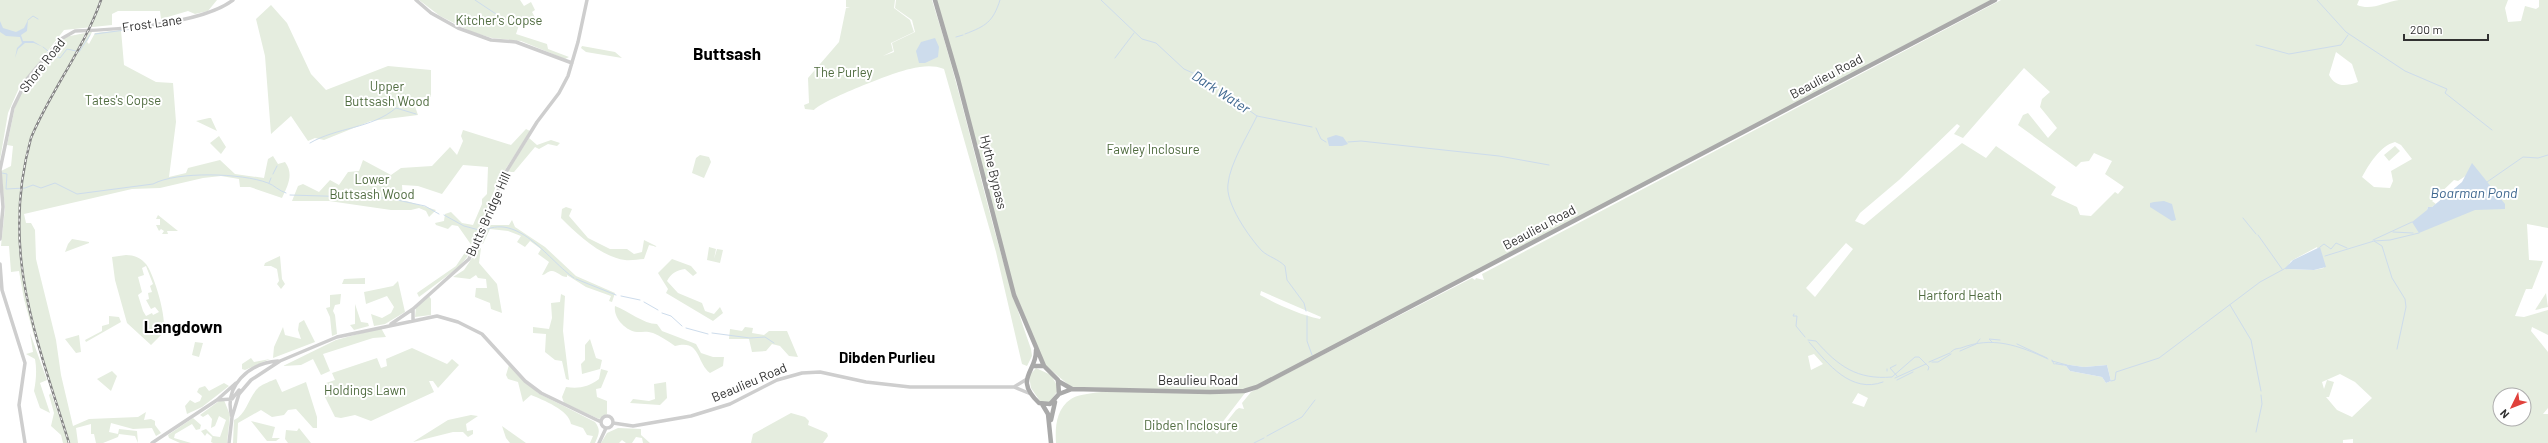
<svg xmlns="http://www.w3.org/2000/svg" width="2548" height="443" font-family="Barlow,sans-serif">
	<rect width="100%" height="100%" fill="#fff"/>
	<path fill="#e5eddf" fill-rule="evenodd" d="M0,0H217L208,11L195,14L188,11L161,19L160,11H118L112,14V25L64,30L19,88L8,113L0,160Z
		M419,0H520L524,6L531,2L535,10L532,12L538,23L531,19H521L516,34L547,44L548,49L569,57L565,59L521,41L492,38L472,32L440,16Z
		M846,0H895L894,8L910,20L914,32L891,43L893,51L883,56L894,52L892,43L915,32L912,20L895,8L896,0H932C969,115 990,235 1031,349L1032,356L1027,366L1022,364L996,252L944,69C933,65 923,66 910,69C894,72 823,100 814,110L805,109L804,105L809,103L808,78L839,42L846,8L850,7H846Z
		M936,0H1991L1267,381L1247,389L1224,391L1071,387L1045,365L1014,290ZM1261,291L1321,317L1320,319C1298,314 1279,305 1260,295Z
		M2001,0H2359L2357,5C2372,11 2384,2 2399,0H2508L2505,8L2508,22L2521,21L2525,6L2536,9L2539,7V0H2548V228L2527,224L2529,260L2543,261L2532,289H2526L2515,316L2524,317L2548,310V335L2532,327L2531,331L2548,352V408L2543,414H2548V443H2353V439L2343,440V443H1056C1055,427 1056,409 1071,399C1093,385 1213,392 1245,393L1215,432L1217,434L1236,410L1239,408L1244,409L1242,403L1251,392L1472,278L1475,280L1476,278L1484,280L1482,274ZM2336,52L2352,64L2358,82C2346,86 2336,88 2329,75ZM2024,68L2050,92L2042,99L2040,107L2057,128L2048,138L2028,113L2023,115L2018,125L2076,167L2081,162L2089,161L2094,153L2112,161L2105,174L2124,187L2118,194L2115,192L2091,216L2080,215L2077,207L2051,195L2056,187L1996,146L1986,158L1962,143L1864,225L1855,221L1860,213L1899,180L1957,124L1960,126L1954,134L1963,138ZM2395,142L2401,145L2412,159L2391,171L2393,181L2390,188L2374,187L2362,177C2369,164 2380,146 2395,142ZM2473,171L2422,226L2428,207H2432L2436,204L2432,201L2454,180L2458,181ZM1846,243L1853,249L1815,297L1806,288ZM2317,247L2324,268L2314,270L2286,269L2291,261ZM1814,354L1823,364L1811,370L1808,356ZM2055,363L2084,367L2107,365L2111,381L2106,383L2102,377L2070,371L2066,366ZM2340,374L2355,382L2372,398L2352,417L2337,410L2326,397H2329L2334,382L2327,380L2324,389L2322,382ZM1858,393L1868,398L1864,407L1852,403ZM2500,395H2524V419H2500Z
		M271,5L287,23L311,74L326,90L388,66L431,70V97L412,98L418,115L371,121L324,140L315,138L308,141L291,116L271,134L265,56L256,19Z
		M121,30L124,65L156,82L173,83L176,122L169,177L186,173L188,168L220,160L235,174L264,178L268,159L273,156L278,164L285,162C294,174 288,185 282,198L250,187H240L239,179L221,176L203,178L160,188L132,189L24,214L26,223H31L35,230L36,259L56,340L61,375L73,426L89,419L138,417L146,412L144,420L151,419L155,421V425L161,433L156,436L152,428L133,429L111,423L109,432L118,434L119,429L137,431L138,443L135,436L119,434L118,437L103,443H96L94,434H91V424L76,428L78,443H70L34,336L24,299L19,271L11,272L9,246H1L5,208L1,171L11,166L13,146L7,145L15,107L21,92L65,37L85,33L82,40L84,41L89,32H92L87,42L89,44L95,33Z
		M582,46L615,52L622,58L586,52L581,48Z
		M211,118L217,131L196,121L209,118Z
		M526,129L530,131L498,181L472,246L458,226L452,225L448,229L436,225L435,223L444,221L445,214L451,212L462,223L473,225L482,204V199L487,194L488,167L463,165L442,194L418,186L402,185L403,200L436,210L429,217L426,211L419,208L411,210H391L329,201H292L298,186L303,184L319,192L330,180L339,185L348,172L359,171L363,160L391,175L401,168L432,166L450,147L457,155L463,141L461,136L463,130L511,145Z
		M219,136L226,147L221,154L210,143Z
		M529,138L537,145L551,140L560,143L557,146L548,144L539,149L535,147L514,172H511L508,171Z
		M2395,146L2400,151L2389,161L2384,155Z
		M700,155L709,157L711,162L704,178L692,173L696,158Z
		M492,207L496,209L488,225H509L512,220L515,227L545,247L576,276L615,293L612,302L609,301L611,296L586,287L567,275V277C561,277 556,270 551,271C548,271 545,275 542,275L549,262L538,254L541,249L530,241L525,247L517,242L521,236L508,231L490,229L483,244L480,241Z
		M566,207L572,209L569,216L588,238L610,249H627L634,254L642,252L644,240L658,247L649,245L644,259C638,259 631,261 625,260C601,257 577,234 561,218L562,209Z
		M158,215L178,231H167L168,234H162L164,231L161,229L159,231L156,225H160V219H156Z
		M72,239L89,242V243L65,252L68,244Z
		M709,247L716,249L714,259L717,249L723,250L720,263L707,260Z
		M468,248L471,252L459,267L419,297L417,293L456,266Z
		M478,248H481L479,263L497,284L502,313L491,309L490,303L475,297L476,288H487L486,279L478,278L476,275L470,279L453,277L464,270L474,255V260Z
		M126,255C134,255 141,258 146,264C154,274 168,320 163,333L151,345L127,323L115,280L112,257ZM146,266L153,284L150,286L152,292L148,293L149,299L146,300L151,309L155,307L159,312L153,315L152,313L146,316L143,311L138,295L142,292L138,277L144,275L142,268Z
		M280,256L282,279L285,284L281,289L277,284L279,281L277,269L271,266H264L265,263Z
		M672,259L691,266L697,273L693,276L685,269C677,270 671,273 667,281L678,293L702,303L705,311L714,314L720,307L723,313L713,321L666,293L668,289L658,273Z
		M365,278V284H342L344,279Z
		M398,281L405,312L385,324L374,326L371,314L382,318L391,313L394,307L387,296L366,304L364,292L393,286Z
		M2546,293L2548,307L2535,310Z
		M341,294L340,304L335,305L333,311L335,315L337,334L332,336L330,317L326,308L330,307V295Z
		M561,294L565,296L563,331L569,380L566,379L562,361L555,360L545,352L546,334L533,333V327L549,329L552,318L551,303L560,302Z
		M429,296L431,299V315L415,317L416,307Z
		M355,304L361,322L368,323L369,326L354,330L350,325L355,324Z
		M615,306C629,311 643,324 657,324L662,331L696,344L701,353L713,357H724L723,366L710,373C696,362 701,339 675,346C668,341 660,336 653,333C647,331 643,332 637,332C626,331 613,318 615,306Z
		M109,316L119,317L121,322L86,342L85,340L102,331V326L109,324Z
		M304,320L315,342L273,358L274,347L283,327L285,335L301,339L298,330L299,323Z
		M745,327L753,328L752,333L764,335L769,331H787L798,357L789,356L780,346L772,344L766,351L752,352L749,339H729L730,329L742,331Z
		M381,328L386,337L373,338L323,354L330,371L321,375L313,359L301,365L283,366L336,340Z
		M30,333L47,380L40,383L50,413L40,408L34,391C36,381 37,370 35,359L26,354L33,352Z
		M79,335L81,352L76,353L65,339Z
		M590,339L596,358L602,360L600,369L582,374L581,364L585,360V345Z
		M195,342L203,343L199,357L192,355Z
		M412,348L447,364L452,359L459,365L438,388L433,381H429L434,392L371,421L355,415L341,418L335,417L325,397L326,383L335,380L332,373L377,358L381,368L387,366L386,359Z
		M251,358L254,362L270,359L245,370L242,369V364Z
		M509,365L538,393L595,422C601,430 599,434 595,443H590L593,436L587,435L583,428L571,424C569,410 543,400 531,395L523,402L518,382L508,379L506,375Z
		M1036,368L1051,375L1059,389L1049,403L1040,401L1031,388L1029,376Z
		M601,369L608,371L601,388L596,389L597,397L607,401V414L599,419L564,403L562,397L566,387C579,389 588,387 599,379Z
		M112,371L117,376L111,391L97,379Z
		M276,379L282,392L306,382L317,417V428H313L296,409L288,410L284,415L272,417L261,410L238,423L237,443H233L234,420C247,414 248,397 259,387C263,384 271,381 276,379Z
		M666,382L667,398L660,405L630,403L633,399L649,401L655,399L654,384Z
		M224,383L229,386L202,407L187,414L185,406L190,400L195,403L200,401L202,396L197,392L199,388L205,386L209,391Z
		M51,393L67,439L68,443H63L61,435L51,426L54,413L49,395Z
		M224,400L230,415L227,443H213L211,442L212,437L207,433L205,436L201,431L206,429L213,436L220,437L226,420L219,416L215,426L211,428L212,419L208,414L203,417L200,415L219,401Z
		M791,413L805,417L809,421L808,425L827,433L828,436L823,443H751L753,434Z
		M471,415L478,416L466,424L467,431L473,430V434L468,437L463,432H453L413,442L448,420Z
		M193,418L201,425L200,429L196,430L192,424L175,434L174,438L191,443H180L169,438L168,435Z
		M251,421L275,427L272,438H280L276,441H267Z
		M502,426L526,443H510L506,438Z
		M299,428L311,443H288L285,439L286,430L297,431Z
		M618,428L641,429V435L650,443H643L642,438L636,437L632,443H626L622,440L619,443H601L607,433Z"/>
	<path fill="#cddcec" d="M28,20L27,31L21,35L23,41H33L43,47L34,43H25L18,49L15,58L17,48L22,43L20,37L6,36L0,32V21L3,28L16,32L24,28Z
		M935,38L939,47L938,57L925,63H919L916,51L921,42Z
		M1336,135L1343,137L1348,144L1342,146H1329L1327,138Z
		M2472,163L2505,204V209L2475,210L2419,233L2412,222L2427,210L2428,207H2432L2462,182Z
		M2154,202L2164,201L2172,204L2176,220L2172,221L2150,207V203Z
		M2320,247L2326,267L2314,270L2284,269L2293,260Z
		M2056,363L2084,367L2107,365L2111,381L2106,383L2102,377L2070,371L2066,366L2054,364Z"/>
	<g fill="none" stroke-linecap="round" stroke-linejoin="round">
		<path stroke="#cddcec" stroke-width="1" d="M475,0L499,16
			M1101,0L1142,39L1156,43L1184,69L1204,78L1257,116L1312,127
			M2317,0L2346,32L2405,71L2447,89L2445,93L2492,130
			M28,20L33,16L38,19
			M95,34L148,27
			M965,34C986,26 993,22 1000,0
			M956,37L963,35
			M2256,45L2289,54L2341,45L2348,35
			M43,47L48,51
			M79,52L90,35
			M52,54L60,58L67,49L76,51
			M1115,58L1134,33
			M1257,116C1248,135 1230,163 1228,184C1225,203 1249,237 1262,251C1269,257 1278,259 1285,266L1287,280L1304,303L1306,311
			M1316,128L1321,139L1326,142
			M1348,142L1361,141L1499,156L1549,165
			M310,143C337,127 371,129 396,108L416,114
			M2,173L7,174L6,189L25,188L33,185L41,188L55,183L77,194L153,184C177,171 242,173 268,183C274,185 279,191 286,193
			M273,174L277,166
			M2487,182L2523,157L2538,158L2548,155
			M269,183L271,178
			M290,195L388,198L425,206L439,214
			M444,215L464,226L479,230
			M2243,218L2256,234
			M485,230C520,214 549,261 574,278
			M2393,232L2413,233
			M2258,235L2282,269
			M2373,240L2412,222
			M2320,247L2324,244L2331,249L2336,243L2347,248
			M2325,256L2374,241
			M576,279L616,295
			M621,296L640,300
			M644,302L658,310
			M2230,305L2251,340L2261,391
			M662,313L671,316L682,326
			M1794,314L1793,316H1797L1796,326L1805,337
			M1307,316V341L1312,355
			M686,328L708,334
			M712,333L750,338L765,337L774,343
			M1808,340L1816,341C1838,366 1857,380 1892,377L1915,357H1919L1929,367L1928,370
			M1809,342C1828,364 1851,394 1883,382
			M1992,342L1989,339L2000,340
			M2017,344L2047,358
			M2397,349L2406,307L2405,299L2392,278L2382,246L2374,241L2390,240L2419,233
			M1960,351L1976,344L1980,339
			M1951,352C1955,348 1957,349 1961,348C1992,336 2018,345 2048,359
			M2052,360L2054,364
			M2052,361L2067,365
			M1929,362L1950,353
			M1932,362H1938L1951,354
			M1896,365L1890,368L1897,376
			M1887,371V369
			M1895,378L1926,364
			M1897,380L1913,372
			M2111,381L2115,380L2116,372L2159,358L2260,282L2284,269
			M2256,432L2262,404L2261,395
			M1267,436L1302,417L1315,400
			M1254,443L1264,438"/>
		<path stroke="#cecece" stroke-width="3.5" d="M416,0L431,13L458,28L491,40L516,42L572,63
			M0,239L3,207L0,170L13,108L27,79L61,39L75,31C115,30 202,24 233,0
			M0,264L2,290L25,363L19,405L25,443
			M413,309V321
			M391,324L413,309L469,259L506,172L537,122L559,93L568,76L578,42L587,0
			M1014,387L1027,379
			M217,400L232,399L239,390
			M601 422a6 6 0 1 1 12 0a6 6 0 1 1-12 0Z
			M232,417C223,386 249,363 278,361
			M613,423L633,426L691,416L730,404L777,380L802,373L820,372L866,382L910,387H1014L1031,394
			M152,443L217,400L236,383
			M229,443L232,417L239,394L251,380L280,361L337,337L437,316L458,322L482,334L525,381L541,393L601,422
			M599,443L606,428"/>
		<path stroke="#a9a9a9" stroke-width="4.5" d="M935,0L958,79L1014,295L1044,366
			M1033,366H1044L1058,380L1059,394L1050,404L1039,403C1013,378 1037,372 1036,350
			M1058,381L1072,389
			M1059,394L1072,389L1210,392L1244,391L1257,387L1995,0
			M1042,404L1048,414L1051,443
			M1051,420L1055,402"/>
		<defs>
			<path id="rail" d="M69,443C36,337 0,250 31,138C51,90 84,49 101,0"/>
		</defs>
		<use href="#rail" stroke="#868686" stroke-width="2.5"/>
		<use href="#rail" stroke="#fff" stroke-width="1" stroke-dasharray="3" stroke-linecap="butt"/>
	</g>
	<g text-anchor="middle" stroke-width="4" stroke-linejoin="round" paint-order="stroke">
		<g font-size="13" fill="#4f6b3f" stroke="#fff">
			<text x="499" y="25">Kitcher's Copse</text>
			<text x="843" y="77">The Purley</text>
			<text x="387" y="91">Upper<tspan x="387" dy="15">Buttsash Wood</tspan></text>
			<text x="123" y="105">Tates's Copse</text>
			<text x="1153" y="154">Fawley Inclosure</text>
			<text x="372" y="184">Lower<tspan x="372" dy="15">Buttsash Wood</tspan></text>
			<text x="1960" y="300">Hartford Heath</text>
			<text x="365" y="395">Holdings Lawn</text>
			<text x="1191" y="430">Dibden Inclosure</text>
		</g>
		<g font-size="13" fill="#313131" stroke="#fff">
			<text transform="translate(152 23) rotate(-8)" y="5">Frost Lane</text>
			<text transform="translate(42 65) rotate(-52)" y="5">Shore Road</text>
			<text transform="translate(1826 76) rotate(-28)" y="5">Beaulieu Road</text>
			<text transform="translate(994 172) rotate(76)" y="5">Hythe Bypass</text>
			<text transform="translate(488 214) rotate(-66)" y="5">Butts Bridge Hill</text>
			<text transform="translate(1539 227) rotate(-28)" y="5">Beaulieu Road</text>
			<text x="1198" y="385">Beaulieu Road</text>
			<text transform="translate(749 382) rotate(-23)" y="5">Beaulieu Road</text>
		</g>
		<g font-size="14" font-style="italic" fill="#416991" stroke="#fff">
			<text transform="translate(1221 92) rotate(33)" y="5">Dark Water</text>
			<text x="2474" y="198">Boarman Pond</text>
		</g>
		<g font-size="15" font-weight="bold" fill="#000" stroke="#fff">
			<text x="887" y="363">Dibden Purlieu</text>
		</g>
		<g font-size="17" font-weight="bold" fill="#000" stroke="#fff">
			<text x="727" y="60">Buttsash</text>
			<text x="183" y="333">Langdown</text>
		</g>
	</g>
	<g transform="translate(2512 407) rotate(227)"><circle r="19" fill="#ffffff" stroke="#adadad"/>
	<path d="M0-3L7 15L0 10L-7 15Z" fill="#e0413b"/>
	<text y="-6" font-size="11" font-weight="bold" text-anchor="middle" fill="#313131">N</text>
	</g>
	<path d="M2404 34v6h84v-6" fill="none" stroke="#313131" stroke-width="2"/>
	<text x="2410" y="34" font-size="12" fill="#313131" stroke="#ffffff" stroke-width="3" paint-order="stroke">200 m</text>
</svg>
